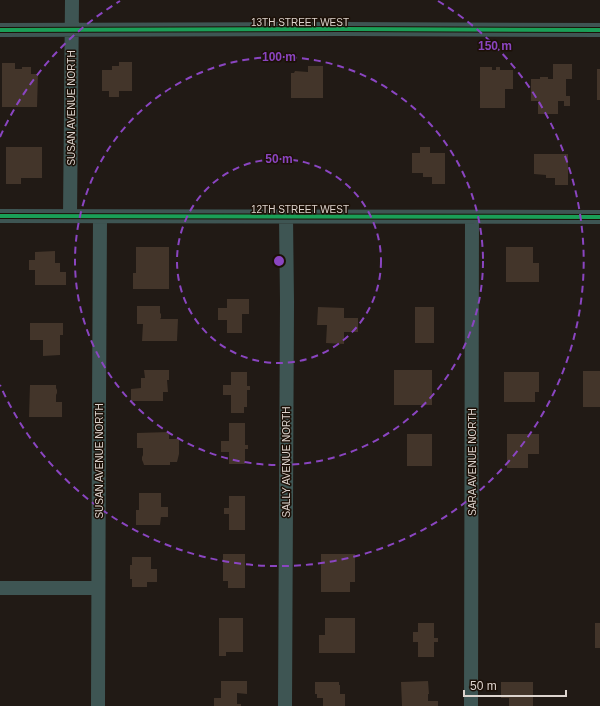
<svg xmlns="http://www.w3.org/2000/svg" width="600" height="706" font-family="Arial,sans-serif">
	<rect width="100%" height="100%" fill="#211a15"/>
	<path fill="#43352a" d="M119,62H132V91H119V97H109V91H102V70H112V66H119Z
		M2,63H15V69H22V67H31V74H38L37,107H2Z
		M553,64H572V79H566V96H570V106H564V101H558V114H538V101H531V79H540V77H548V79H553Z
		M308,66H323V98H291V73H294L295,71L308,72Z
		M480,67H492V70H496V67H500V70H513V89H505V108H480Z
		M597,69H600V100H597Z
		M6,147H42V178H21V184H6Z
		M420,147H430V153H445V184H432V177H423V173H412V153H420Z
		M534,154H568V185H555V178H546V175L534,174Z
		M136,247H169V289H133V273H136Z
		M506,247H533V263H539V282H506Z
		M55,251V263H60V272H66V285H35V270H29V260H35V252Z
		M227,299H249V314H242V333H227V320H218V308H227Z
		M137,306H160V313L161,314V318L160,319H178L177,341H142L143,324H137Z
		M318,307L344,308V318H358V332H344V344L326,343L327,325H317Z
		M415,307H434V343H415Z
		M30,323H63V335H60V355L43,356V340H30Z
		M144,370H169V380H167L168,392H163V401H131V389L141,388V378H145Z
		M394,370H432V405H394Z
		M583,371H600V407H583Z
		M231,372H247V386H250V390H247V407H244V413H231V395H223V385H231Z
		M504,372H539V392H535V402H504Z
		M30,385H56V388L57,390V393L56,395V402H62V417H29Z
		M229,423H245V445H248V449H245V464H229V452H221V441H229Z
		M169,432V439H179V454L177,462H170V465H144L143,462L142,460V457L143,455V448H137V433Z
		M407,434H432V466H407Z
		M507,434H539V454H528V468H507Z
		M139,493H161V507H168V517H161L160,525H136V510H139Z
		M229,496H245V530H229V514H224V508H229Z
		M223,554H245V588H228V581H223Z
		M321,554H355V582H350V592H321Z
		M132,557H151V569H157V582H147V587H132V579H130V565H132Z
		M219,618H243V652H226V656H219Z
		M325,618H355V653H319V635H325Z
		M418,623H434V638H438V642H434V657H418V642H413V632H418Z
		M595,623H600V648H595Z
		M221,681H247V694L237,693V704H241V706H214V698H221Z
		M428,681L429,694H428V701H438V706H402L401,682Z
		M315,682H339V685H340V694H345V706H323V698H317V694H315Z
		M501,682H533V706H509V698H501Z"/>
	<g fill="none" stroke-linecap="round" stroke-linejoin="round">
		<path stroke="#3e5553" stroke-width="14" d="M0,30L343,29L600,30
			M0,216L600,217
			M70,216L72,0
			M0,588H98
			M98,706L99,408L100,217
			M285,706L287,301L286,217
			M471,706L472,217"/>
		<defs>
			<path id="cycleway" d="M0,30L343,29L600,30
				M0,216L600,217"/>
		</defs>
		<use href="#cycleway" stroke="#1c1007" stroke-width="6"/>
		<use href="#cycleway" stroke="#1a9f57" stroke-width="4"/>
	</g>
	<g fill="none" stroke="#8a45c1" stroke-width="2" stroke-dasharray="7 5">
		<circle cx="279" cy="261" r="102"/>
		<circle cx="279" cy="261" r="204"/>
		<path d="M0 137A305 305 0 0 1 120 1M438 1A305 305 0 1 1 0 385"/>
	</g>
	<g text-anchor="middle" stroke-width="3" stroke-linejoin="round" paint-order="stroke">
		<g font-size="10" fill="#ddd4ce" stroke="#1c1007">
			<text x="300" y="26">13TH STREET WEST</text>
			<text transform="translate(71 108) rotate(-90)" y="4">SUSAN AVENUE NORTH</text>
			<text x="300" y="213">12TH STREET WEST</text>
			<text transform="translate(99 461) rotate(-90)" y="4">SUSAN AVENUE NORTH</text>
			<text transform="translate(286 462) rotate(-90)" y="4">SALLY AVENUE NORTH</text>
			<text transform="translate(472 462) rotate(-90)" y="4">SARA AVENUE NORTH</text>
		</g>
	</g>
	<circle cx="279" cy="261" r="6" fill="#8a45c1" stroke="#1c1007" stroke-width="2"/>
	<g font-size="12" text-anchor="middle" font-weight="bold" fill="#8a45c1" stroke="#1c1007" stroke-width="3" stroke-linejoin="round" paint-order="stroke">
		<text x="495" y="50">150 m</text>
		<text x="279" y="61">100 m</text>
		<text x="279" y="163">50 m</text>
	</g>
	<path d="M464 690v6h102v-6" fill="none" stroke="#ddd4ce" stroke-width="2"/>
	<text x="470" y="690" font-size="12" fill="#ddd4ce" stroke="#1c1007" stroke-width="3" paint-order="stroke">50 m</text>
</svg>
